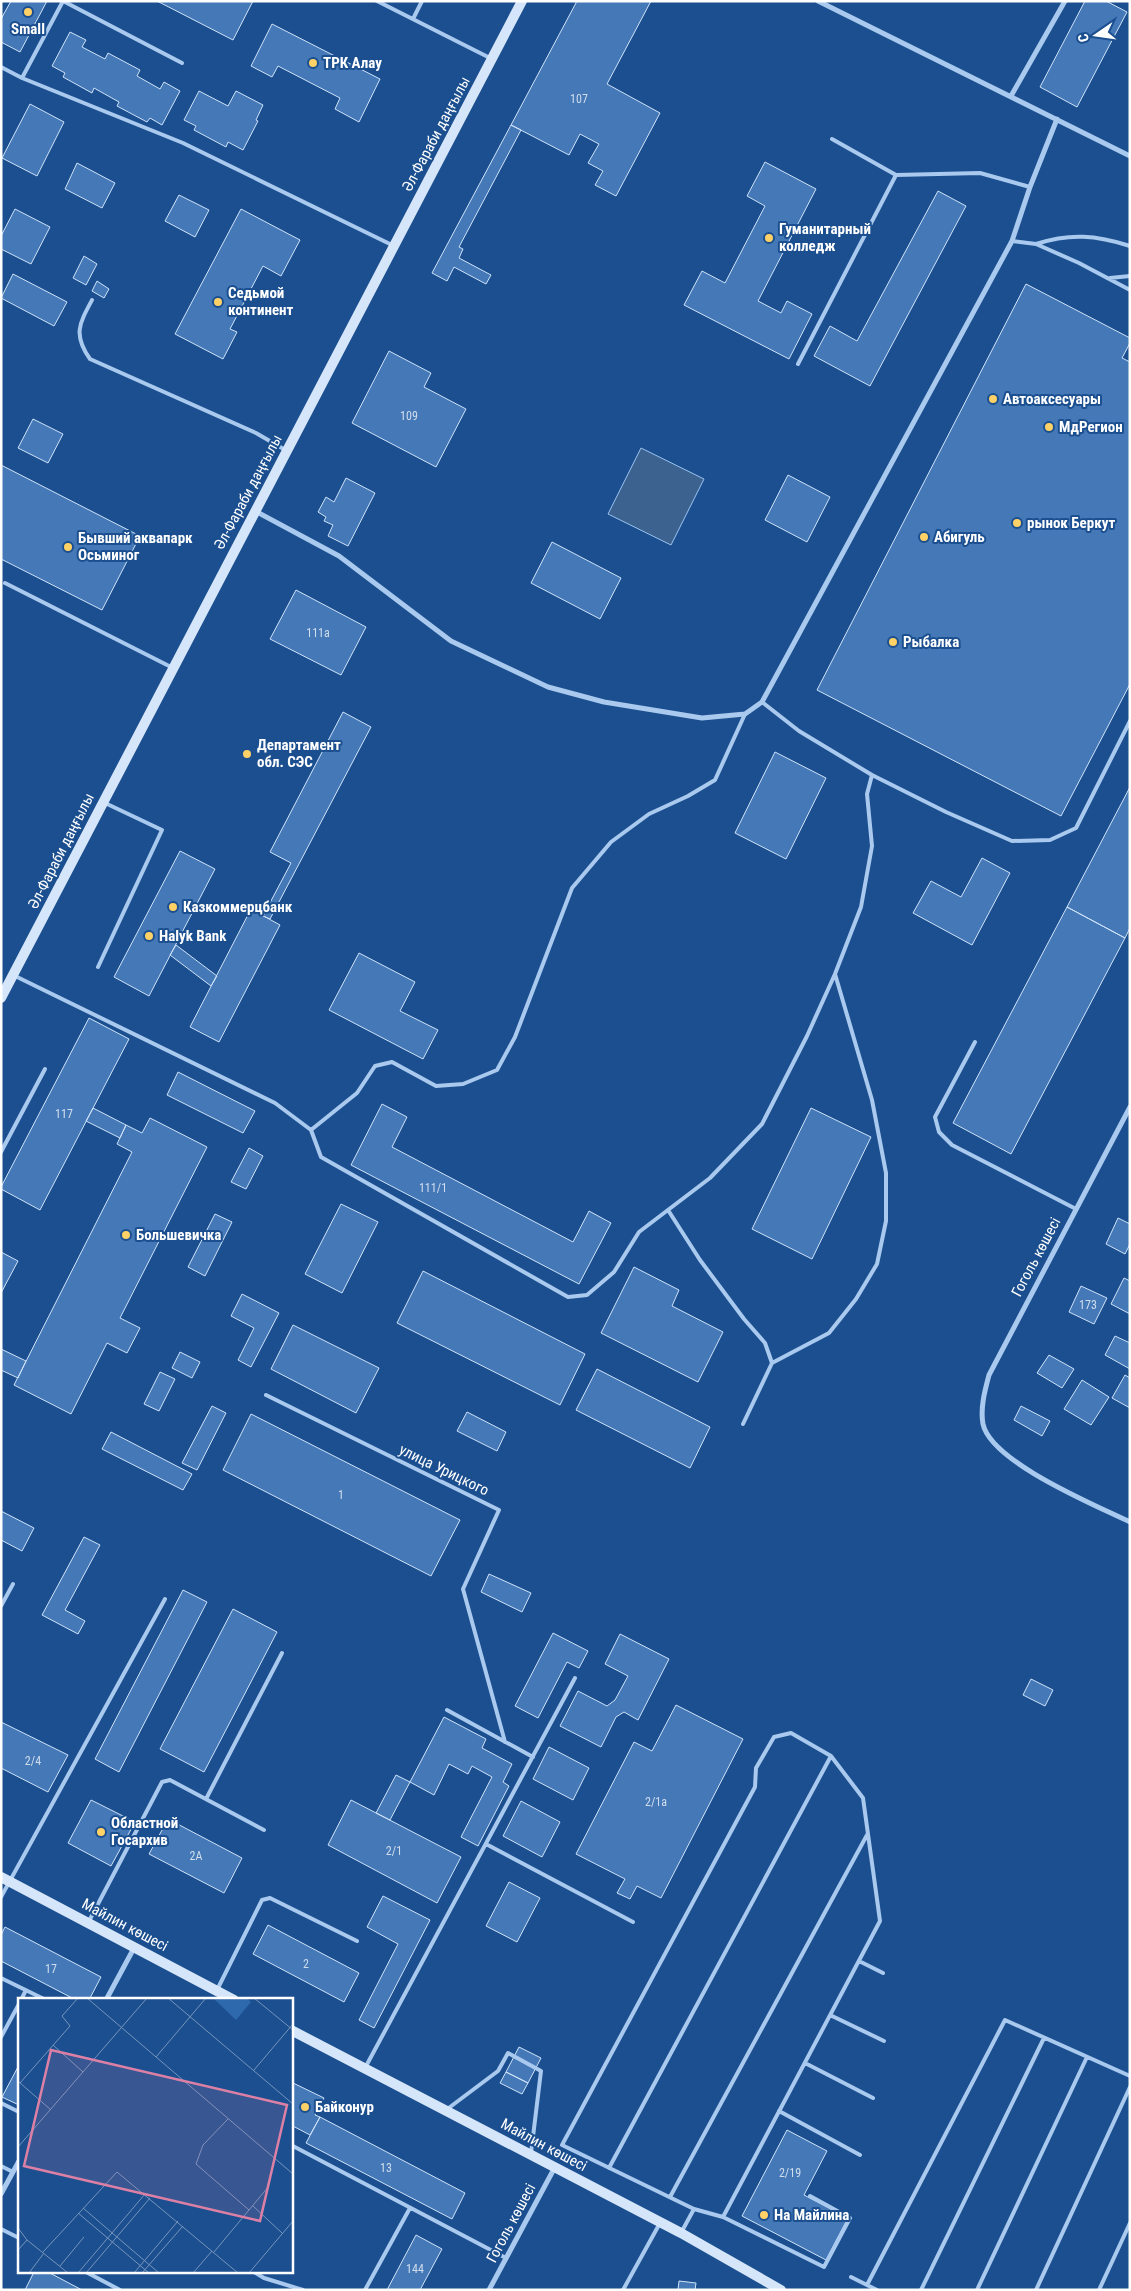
<svg xmlns="http://www.w3.org/2000/svg" width="1131" height="2291" font-family="'Roboto Condensed',sans-serif">
	<rect width="100%" height="100%" fill="#1b4f8f"/>
	<path fill="#3c6290" stroke="#9cc4f0" d="M641,448L704,479L671,545L608,514Z"/>
	<path fill="#4478b7" stroke="#cfe3fa" d="M11,1H47L20,52L1,42V19Z
		M157,1H253L233,40Z
		M577,1H651L607,84L660,113L616,196L595,185L603,171L588,163L599,144L580,134L569,155L511,125Z
		M1085,1H1106L1127,12L1077,107L1040,87Z
		M272,24L380,79L359,122L335,109L340,98L278,66L272,77L251,66Z
		M70,32L86,40L82,47L105,59L108,53L140,70L137,76L160,89L164,82L180,91L162,125L150,118L147,122L117,106L119,102L94,88L92,93L63,77L65,73L52,66Z
		M199,91L228,106L236,91L263,105L256,120L258,121L243,150L228,142L226,147L194,130L196,126L184,120Z
		M30,104L64,122L37,176L2,158Z
		M511,125L521,130L459,247L463,249L459,258L491,275L486,284L454,267L447,281L432,273Z
		M765,162L816,189L758,301L781,313L787,301L812,314L789,359L684,305L702,271L725,283L765,206L747,196Z
		M77,163L115,183L102,208L65,189Z
		M938,191L966,206L870,386L814,356L830,326L857,341Z
		M179,195L209,210L195,237L165,221Z
		M15,209L50,227L31,264L1,249V236Z
		M241,209L300,240L281,276L263,266L230,329L237,332L223,359L175,334Z
		M84,256L97,264L86,285L73,278Z
		M13,274L67,302L54,326L1,298Z
		M97,281L109,289L104,298L92,291Z
		M1026,284L1130,338V343L1122,358L1130,362V684L1061,816L817,690Z
		M389,351L431,373L424,387L466,409L436,467L352,423Z
		M33,419L63,434L48,463L18,448Z
		M1,465L140,536L102,610L1,559Z
		M788,475L830,497L807,542L765,520Z
		M346,478L375,493L348,546L328,536L333,525L324,521L326,517L318,512L326,497L334,502Z
		M552,542L621,578L600,619L531,583Z
		M296,590L366,627L341,675L270,639Z
		M343,712L371,727L270,919L263,916L291,863L270,852Z
		M775,752L826,778L786,859L735,833Z
		M1130,787V928L1125,938L1067,907Z
		M180,851L215,869L149,996L114,977Z
		M982,858L1010,873L972,945L913,913L931,881L961,897Z
		M1067,907L1125,938L1011,1154L953,1123Z
		M251,909L280,925L219,1042L190,1027Z
		M176,945L217,976L211,986L170,955Z
		M359,953L415,982L400,1011L438,1030L423,1059L329,1010Z
		M89,1018L129,1039L40,1210L1,1189V1187Z
		M178,1072L255,1111L243,1133L167,1095Z
		M382,1104L407,1117L392,1147L573,1242L589,1211L611,1223L579,1284L351,1165Z
		M93,1108L126,1125L120,1138L86,1121Z
		M811,1108L871,1137L812,1259L752,1229Z
		M150,1118L207,1147L120,1318L140,1328L127,1353L107,1343L71,1414L14,1385L132,1152L117,1144L126,1125L142,1133Z
		M249,1148L263,1156L246,1189L231,1182Z
		M341,1204L378,1222L342,1293L305,1274Z
		M215,1214L232,1222L205,1276L188,1267Z
		M1118,1218L1130,1224V1244L1125,1254L1106,1244Z
		M1,1252L18,1261L1,1293Z
		M634,1267L679,1290L672,1306L723,1332L698,1382L601,1333Z
		M423,1271L585,1354L560,1405L397,1323Z
		M1124,1278L1130,1281V1314L1111,1304Z
		M1081,1286L1107,1298L1094,1324L1069,1312Z
		M242,1294L279,1313L251,1367L238,1360L254,1328L231,1316Z
		M293,1325L379,1368L356,1413L271,1369Z
		M1115,1336L1130,1343V1369L1105,1355Z
		M1,1349L26,1361L18,1378L1,1370Z
		M180,1352L200,1362L192,1378L172,1368Z
		M1049,1355L1074,1369L1062,1388L1037,1373Z
		M597,1369L710,1427L690,1468L576,1410Z
		M160,1372L175,1379L159,1411L144,1404Z
		M1125,1375L1130,1378V1408L1112,1398Z
		M1082,1380L1109,1397L1091,1425L1064,1409Z
		M212,1406L226,1413L197,1470L182,1463Z
		M1021,1406L1050,1421L1042,1436L1014,1420Z
		M467,1412L506,1432L497,1451L457,1431Z
		M251,1414L460,1520L431,1576L223,1470Z
		M111,1432L192,1474L183,1490L102,1449Z
		M1,1511L34,1528L22,1551L1,1540Z
		M84,1537L100,1545L65,1610L85,1621L78,1634L42,1615Z
		M489,1574L531,1593L522,1612L481,1592Z
		M183,1590L207,1602L119,1772L95,1759Z
		M233,1609L277,1632L204,1772L160,1749Z
		M553,1633L588,1651L579,1668L567,1662L538,1718L515,1706Z
		M620,1634L669,1659L638,1720L624,1712L616,1717L601,1747L560,1726L578,1691L607,1706L615,1700L628,1676L605,1664Z
		M1031,1679L1053,1690L1045,1706L1023,1695Z
		M676,1705L743,1739L661,1898L637,1886L630,1899L617,1893L625,1879L576,1854L634,1742L652,1751Z
		M444,1717L486,1739L482,1748L512,1764L503,1782L509,1786L478,1846L461,1837L492,1777L472,1766L468,1774L449,1764L434,1795L410,1782Z
		M1,1722L68,1755L48,1792L1,1768Z
		M549,1747L589,1768L573,1800L533,1779Z
		M396,1775L410,1782L390,1820L376,1813Z
		M91,1800L135,1822L111,1866L68,1843Z
		M351,1800L461,1857L437,1903L328,1845Z
		M521,1801L560,1822L542,1857L503,1836Z
		M168,1819L242,1858L224,1893L149,1854Z
		M509,1882L540,1898L517,1942L486,1926Z
		M383,1896L430,1920L374,2028L359,2020L398,1944L367,1927Z
		M268,1925L359,1973L344,2002L253,1954Z
		M5,1927L101,1977L89,2000H76L1,1961V1935Z
		M519,2047L541,2058L528,2083L506,2072Z
		M19,2065V2105L2,2097Z
		M506,2072L528,2083L522,2094L500,2083Z
		M291,2082L324,2098L315,2115L320,2117L310,2135L291,2125Z
		M320,2117L465,2193L452,2219L306,2143Z
		M787,2130L827,2151L804,2195L848,2218L826,2260L742,2216Z
		M416,2235L442,2249L420,2290H387Z
		M34,2272H48L82,2290H25Z
		M679,2281L696,2283L695,2290H678Z"/>
	<g fill="none" stroke-linecap="round" stroke-linejoin="round">
		<path stroke="#a9c9ee" stroke-width="4" d="M63,1L182,63
			M377,1L490,58
			M413,19L422,1
			M1,67L22,78L63,1
			M22,78L183,143L392,245
			M832,139L896,175L980,173L1030,187
			M1012,241L1036,244L1079,263L1130,290
			M1036,244C1070,233 1096,235 1130,246
			M1110,278L1130,276
			M92,300C79,324 73,335 90,359L256,433L287,451
			M798,364L896,175
			M5,583L173,668
			M872,775L946,812L1012,841L1050,840L1076,828L1130,721
			M98,967L162,830L105,803
			M13,975L275,1103L311,1130L321,1157L568,1297L587,1295L614,1272L639,1232L710,1178L762,1124L807,1036L835,974L861,907L872,846L867,794L872,775L799,731L762,702
			M975,1042L935,1117L939,1132L952,1145L1076,1209
			M311,1130L357,1093L375,1066L392,1062L436,1086L463,1084L497,1070L515,1037L572,888L611,842L649,814L688,796L715,780L745,714
			M1,1152L45,1069
			M668,1210L700,1260L744,1319L765,1343L772,1363L743,1424
			M772,1363L829,1333L856,1299L877,1264L886,1221V1173L872,1100L835,974
			M266,1395L499,1510L463,1589L505,1742
			M1,1606L13,1584
			M447,1710L533,1757
			M206,1799L282,1653
			M486,1844L633,1922
			M1,1897L165,1599
			M88,1923L162,1782L170,1780L264,1830
			M859,1961L883,1973
			M1,1978L46,2000
			M217,1990L262,1900L270,1898L357,1941
			M21,2000L26,1990
			M830,2015L884,2041
			M1,2037L19,2004
			M805,2063L873,2098
			M365,2068L575,1678
			M1,2103L19,2112
			M446,2110L498,2071L508,2053L541,2071L531,2153
			M779,2111L860,2155
			M291,2145L506,2258
			M1,2166L13,2172
			M609,2168L831,1756
			M670,2197L867,1835
			M723,2217L880,1921L863,1798L831,1756L791,1733L774,1737L756,1768L755,1787L562,2145L694,2209L723,2217L824,2267L850,2218L810,2196
			M1,2229L19,2238
			M682,2231L694,2209
			M86,2272L120,2290
			M254,2272L264,2278L303,2290
			M851,2277L877,2290
			M867,2285L1005,2020L1130,2076
			M365,2290L410,2208
			M623,2290L660,2223
			M921,2290L1044,2038
			M977,2290L1087,2057
			M1036,2290L1130,2087
			M1099,2290L1130,2223"/>
		<path stroke="#a9c9ee" stroke-width="5" d="M818,1L1130,156
			M1011,96L1065,1
			M255,511L339,556L451,641L548,687L604,702L702,718L745,714L762,702L1012,241L1030,187L1057,119
			M1130,1107L989,1375C985,1390 980,1408 983,1424C991,1462 1095,1505 1130,1522
			M106,2000L134,1948
			M1,2194L19,2161
			M489,2290L555,2167"/>
		<path stroke="#d6e6fa" stroke-width="10" d="M1,998L522,1
			M1,1877L234,2000
			M291,2030L681,2233L781,2290"/>
	</g>
	<g fill="#ffd166" stroke="#1b4f8f" stroke-width="2">
		<circle cx="28" cy="12" r="5"/>
		<circle cx="313" cy="63" r="5"/>
		<circle cx="769" cy="238" r="5"/>
		<circle cx="218" cy="302" r="5"/>
		<circle cx="993" cy="399" r="5"/>
		<circle cx="1049" cy="427" r="5"/>
		<circle cx="1017" cy="523" r="5"/>
		<circle cx="924" cy="537" r="5"/>
		<circle cx="68" cy="547" r="5"/>
		<circle cx="893" cy="642" r="5"/>
		<circle cx="247" cy="754" r="5"/>
		<circle cx="173" cy="907" r="5"/>
		<circle cx="149" cy="936" r="5"/>
		<circle cx="126" cy="1235" r="5"/>
		<circle cx="101" cy="1832" r="5"/>
		<circle cx="305" cy="2107" r="5"/>
		<circle cx="764" cy="2215" r="5"/>
	</g>
	<g text-anchor="middle" stroke-width="4" stroke-linejoin="round" paint-order="stroke">
		<g font-size="12" fill="#d0dded">
			<text x="579" y="103">107</text>
			<text x="409" y="420">109</text>
			<text x="318" y="637">111а</text>
			<text x="64" y="1118">117</text>
			<text x="433" y="1192">111/1</text>
			<text x="1088" y="1309">173</text>
			<text x="341" y="1499">1</text>
			<text x="33" y="1765">2/4</text>
			<text x="656" y="1806">2/1а</text>
			<text x="394" y="1855">2/1</text>
			<text x="196" y="1860">2А</text>
			<text x="306" y="1968">2</text>
			<text x="51" y="1973">17</text>
			<text x="386" y="2172">13</text>
			<text x="790" y="2177">2/19</text>
			<text x="415" y="2273">144</text>
		</g>
		<g font-size="15" font-weight="bold" fill="#fff" stroke="#1b4f8f" text-anchor="start">
			<text x="28" y="34" text-anchor="middle">Small</text>
			<text x="323" y="68">ТРК Алау</text>
			<text x="779" y="234">Гуманитарный<tspan x="779" dy="17">колледж</tspan></text>
			<text x="228" y="298">Седьмой<tspan x="228" dy="17">континент</tspan></text>
			<text x="1003" y="404">Автоаксесуары</text>
			<text x="1059" y="432">МдРегион</text>
			<text x="1027" y="528">рынок Беркут</text>
			<text x="934" y="542">Абигуль</text>
			<text x="78" y="543">Бывший аквапарк<tspan x="78" dy="17">Осьминог</tspan></text>
			<text x="903" y="647">Рыбалка</text>
			<text x="257" y="750">Департамент<tspan x="257" dy="17">обл. СЭС</tspan></text>
			<text x="183" y="912">Казкоммерцбанк</text>
			<text x="159" y="941">Halyk Bank</text>
			<text x="136" y="1240">Большевичка</text>
			<text x="111" y="1828">Областной<tspan x="111" dy="17">Госархив</tspan></text>
			<text x="315" y="2112">Байконур</text>
			<text x="774" y="2220">На Майлина</text>
		</g>
		<g font-size="15" fill="#fff" stroke="#1b4f8f">
			<text transform="translate(436 134) rotate(-62)" y="5">Әл-Фараби даңғылы</text>
			<text transform="translate(248 492) rotate(-62)" y="5">Әл-Фараби даңғылы</text>
			<text transform="translate(61 851) rotate(-63)" y="5">Әл-Фараби даңғылы</text>
			<text transform="translate(1036 1257) rotate(-62)" y="5">Гоголь көшесі</text>
			<text transform="translate(444 1470) rotate(26)" y="5">улица Урицкого</text>
			<text transform="translate(125 1925) rotate(28)" y="5">Майлин көшесі</text>
			<text transform="translate(544 2145) rotate(28)" y="5">Майлин көшесі</text>
			<text transform="translate(511 2223) rotate(-62)" y="5">Гоголь көшесі</text>
		</g>
	</g>
	<g transform="translate(18 1998)">
		<rect width="275" height="275" fill="#1b4f8f"/>
		<path d="M195,0H229L233,4L218,22Z" fill="#2e69ad"/>
		<path fill="none" stroke="#7695bc" stroke-width="1" d="M69,0L275,176M150,0L275,106M236,0L275,32M35,47L65,74M138,59L188,0M236,72L275,26M1,84L33,112M2,85L52,28L44,18L60,0M210,121L185,147L178,166L231,212M0,149L129,0M235,208L264,235M65,210L141,275M60,215L131,275M0,230L9,242L0,252M9,242L50,275M25,254L99,174L220,275M196,254L251,188M42,268L66,239M11,275L26,255M60,275L127,196M68,275L132,200M116,275L160,223M124,275L165,228M175,275L194,253M231,275L275,223"/>
		<path fill="#dd80a5" fill-opacity="0.15" stroke="#dd80a5" stroke-width="2.5" d="M33,52L269,107L242,223L6,168Z"/>
		<rect width="275" height="275" fill="none" stroke="#fff" stroke-width="2.5"/>
	</g>
	<rect width="1131" height="2291" fill="none" stroke="#ffffff" stroke-width="5"/>
	<g transform="translate(1096 35) rotate(257)" stroke="#1b4f8f" stroke-width="4" paint-order="stroke">
	<path d="M0-4L9 19L0 12L-9 19Z" fill="#ffffff"/>
	<text y="-8" font-size="14" font-weight="bold" text-anchor="middle" fill="#ffffff">С</text>
	</g>
</svg>
